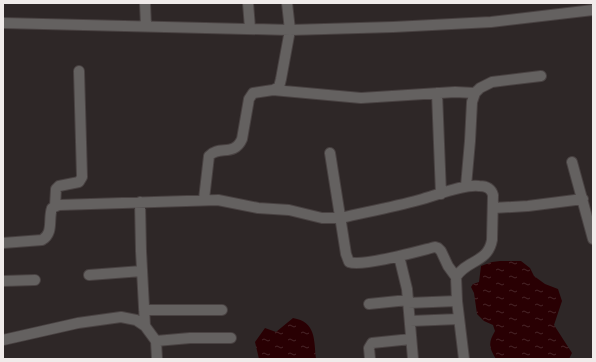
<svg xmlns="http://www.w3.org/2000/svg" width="596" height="362" font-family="'Archivo Narrow',sans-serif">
	<defs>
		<pattern id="water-ripples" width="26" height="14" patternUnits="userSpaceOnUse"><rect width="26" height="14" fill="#290003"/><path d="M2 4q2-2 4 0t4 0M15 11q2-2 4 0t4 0" fill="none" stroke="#482528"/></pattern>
	</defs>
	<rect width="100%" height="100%" fill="#2e2727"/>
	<path fill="url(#water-ripples)" d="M500,261H521L530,268L534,276L545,284L558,289L562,301L554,325L572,353L569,359H496C489,347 488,343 495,331L493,325L484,321L477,314L474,293L471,287L473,284L479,282L481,266L492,262Z
		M293,318C316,322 314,339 316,359H259L255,342L265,328L276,332Z"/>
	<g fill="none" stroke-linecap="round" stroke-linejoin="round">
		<defs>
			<path id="minor" d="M145,3L146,26
				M248,3L250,28
				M3,23L290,30L393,27L491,22L593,10
				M273,90L361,98L455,92L475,93
				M437,93L441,194
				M330,153L346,254L349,262C363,267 419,251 435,247L438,248L441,251L448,266L456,277
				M572,162L593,239
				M466,186L470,141L472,102L475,93L480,88L492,82L541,76
				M204,199L209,156C219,145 234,157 242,139L249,99L253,93L273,90L279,87L281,79L290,30L287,3
				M140,202L141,251L145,326
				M55,206L56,189L59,186L79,182L82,177L79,71
				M493,208L528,206L583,199
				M3,243L42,240C54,233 48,219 52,208L59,205L218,200L258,208L289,210L322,218H341C367,212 393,207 419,200C435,196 463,184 479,186C486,186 491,188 493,195L492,240C488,263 466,260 456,277L457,301L464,359
				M399,256L407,289L413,359
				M89,275L142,271
				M3,281L35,280
				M408,303L457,301
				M369,304L408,300
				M144,310H222
				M410,321L459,319
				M3,340L78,323L121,317L136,320L145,326L156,341L157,359
				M156,341L190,338H231
				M370,359L369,348L372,343L411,339"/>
		</defs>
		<use href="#minor" stroke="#494242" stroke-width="12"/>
		<use href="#minor" stroke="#646160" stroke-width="10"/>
	</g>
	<rect width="596" height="362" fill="none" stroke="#f0ebea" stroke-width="8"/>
</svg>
